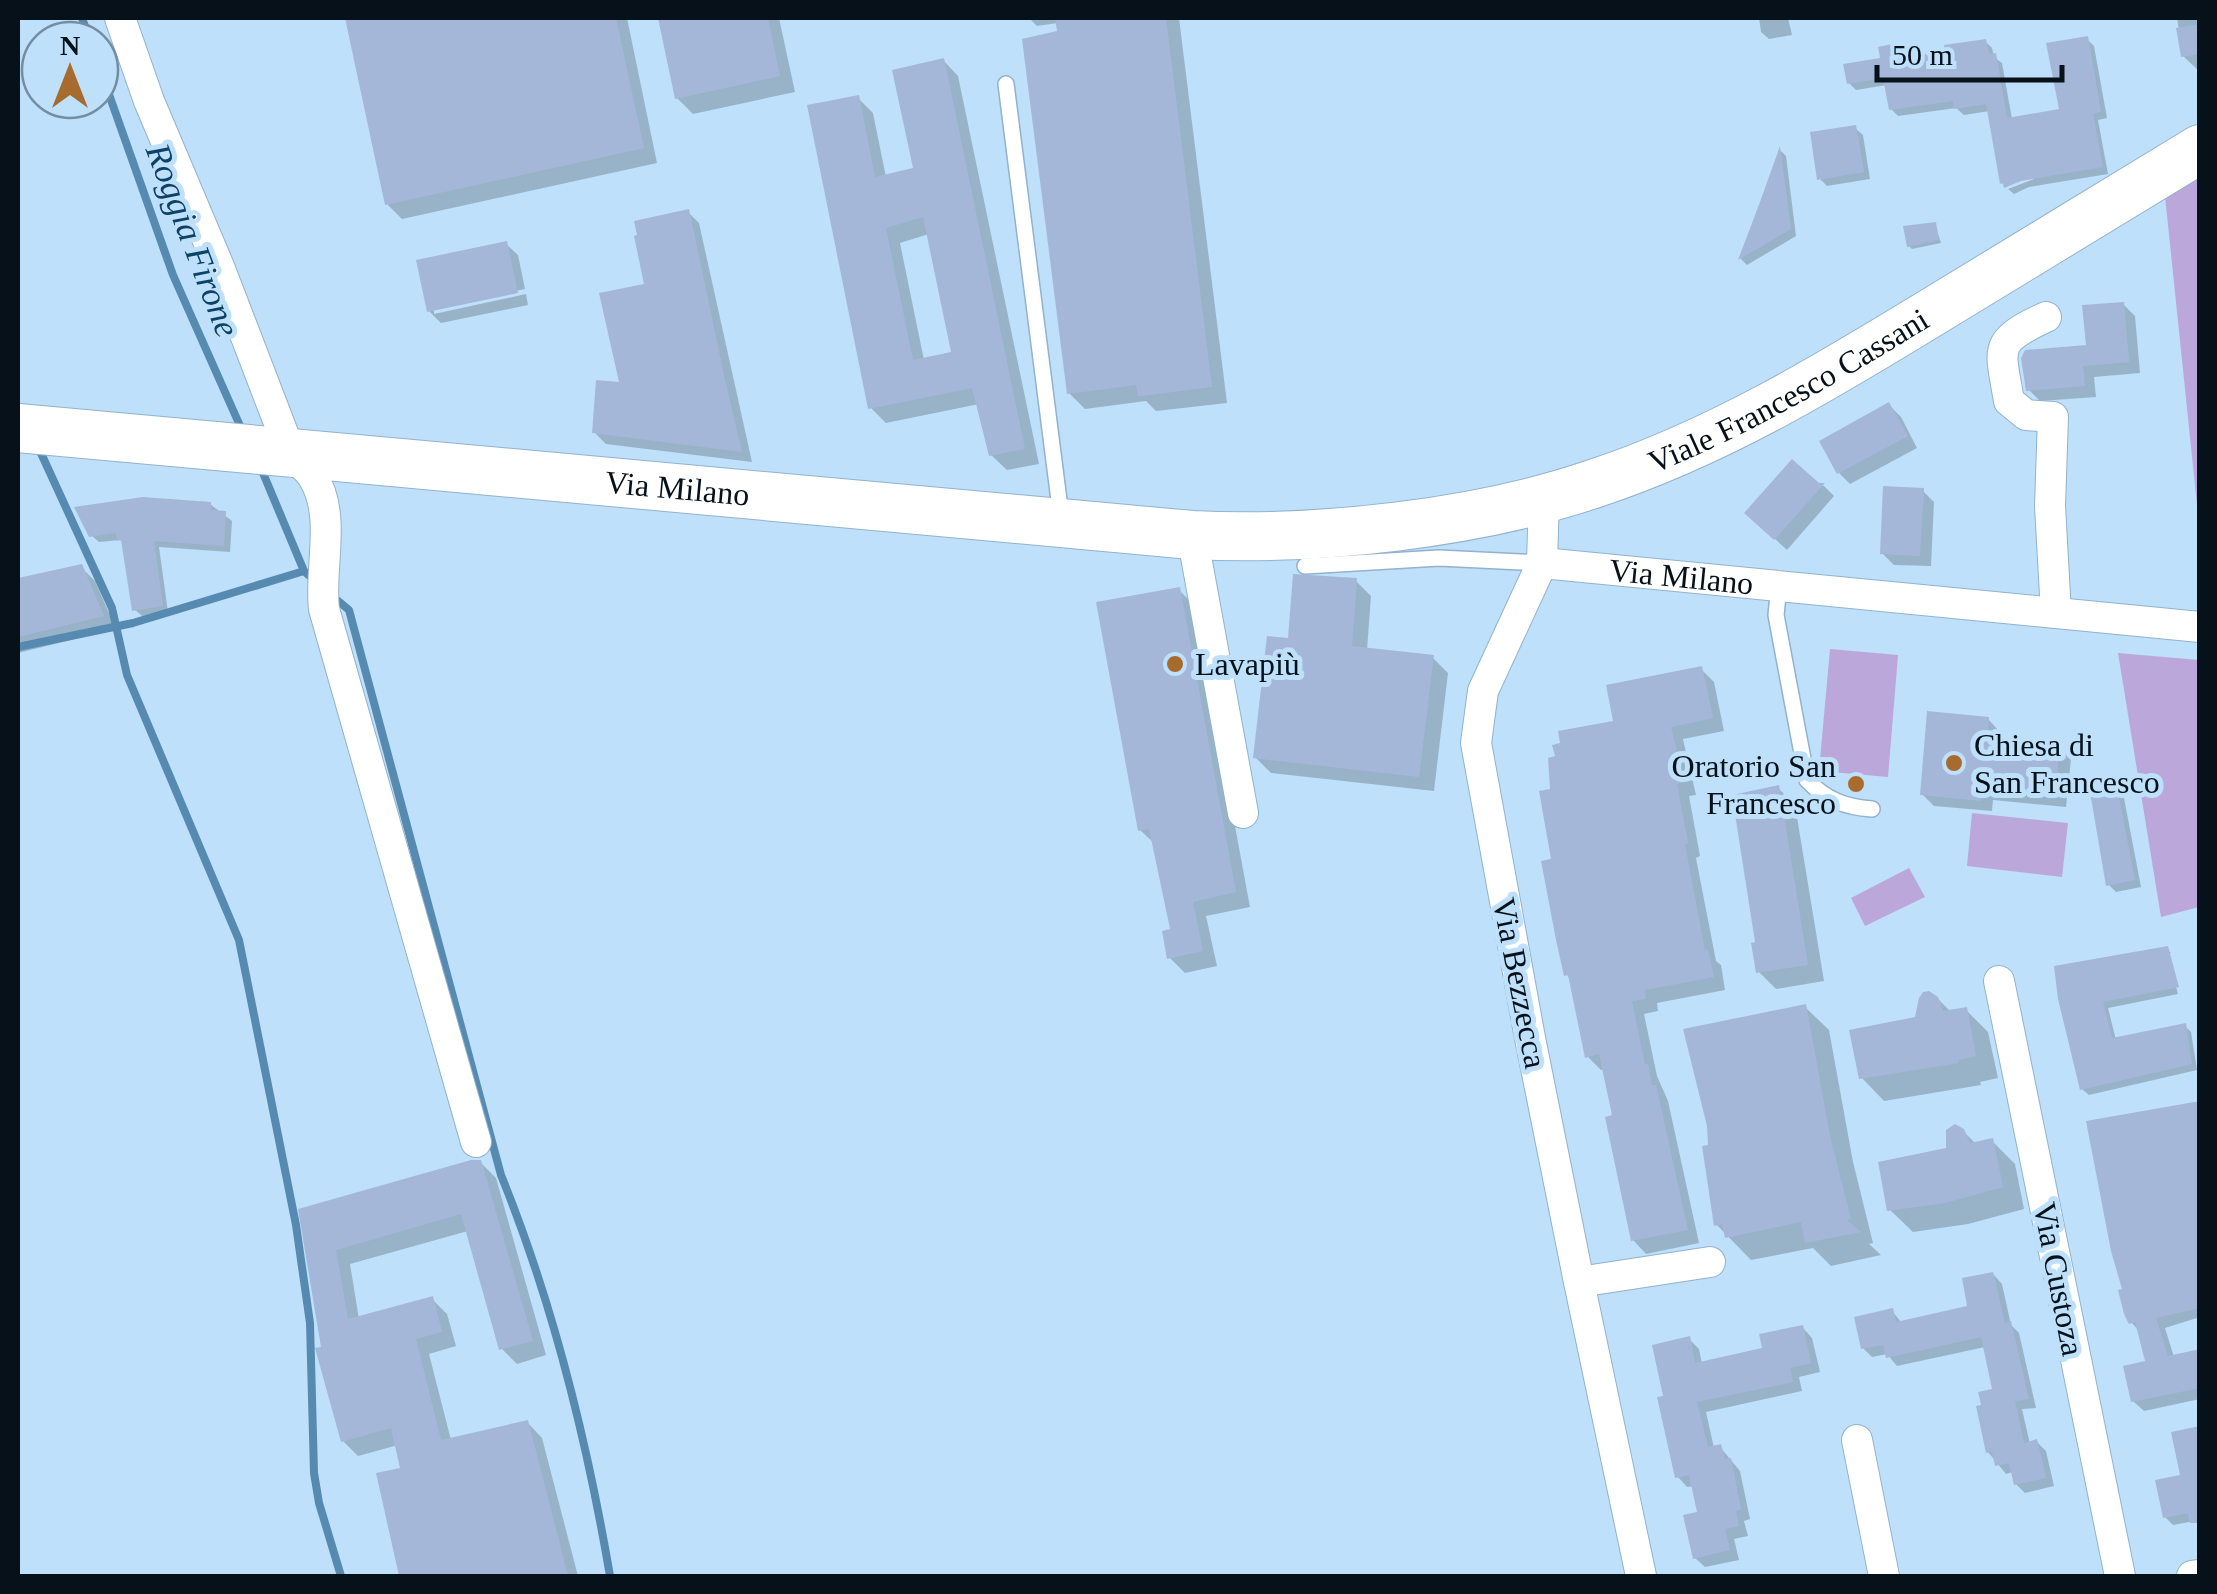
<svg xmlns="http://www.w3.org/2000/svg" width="2217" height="1594" font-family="'Times New Roman',serif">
	<rect width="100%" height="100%" fill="#bee0fb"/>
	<path fill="#bca7da" d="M2199,174V524L2165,196Z
		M1830,649L1898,655L1888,777L1819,771Z
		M2118,653L2199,660V907L2161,917Z
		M1972,813L2068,823L2062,877L1967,866Z
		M1909,868L1925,897L1865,926L1851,898Z"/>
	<path fill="#0003" fill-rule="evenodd" d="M347,18H627L657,163L402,219L387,204Z
		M660,18H779L795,92L693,114L677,98Z
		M1029,18H1179L1227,403L1156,411L1146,401L1085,409L1069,393L1060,33L1058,23L1037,26Z
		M1759,18H1788L1792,35L1769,39L1761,32Z
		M2177,18H2200V72L2183,56Z
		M2087,39L2094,46L2107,118L2098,120L2108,174L2029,187L2014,194L2008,189L2034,179L2032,174L2005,186L2002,183L1990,111L1964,115L1956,108L1898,116L1891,109L1887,85L1856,90L1849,83L1901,45L1908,52L1909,59L1948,53L1985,41L1992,48L1994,57L2002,63L2012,119L2062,111Z
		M943,60L958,76L1039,464L1007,470L991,455L979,404L886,423L871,408L858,98L873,113L886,177L916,170ZM929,234L954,354L924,360L900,243Z
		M1855,128L1863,135L1870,179L1827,186L1819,178Z
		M1781,151L1786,156L1796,236L1747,265L1741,259Z
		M688,212L699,223L752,462L606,444L594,432L622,385Z
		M1935,225L1941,243L1912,249L1909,246Z
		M506,244L518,255L525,289L434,308V314L526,294L528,305L441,323L429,311Z
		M2123,304L2135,316L2140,373L2094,377L2096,397L2040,401L2029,390L2089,347Z
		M1889,405L1901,417L1917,448L1850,484L1839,473Z
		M1818,485L1824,486L1834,496L1787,550L1759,524Z
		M1923,491L1934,502L1931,566L1894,565L1882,553Z
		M210,504L232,521L230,552L159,547L168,612L142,616L134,609L125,544L120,540L99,542L91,535Z
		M81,567L95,581L116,629L18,653V581Z
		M1356,581L1371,596L1367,650L1433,658L1448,673L1434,791L1271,773L1255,757L1290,641Z
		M1179,590L1194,605L1250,907L1206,916L1217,966L1185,973L1170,958L1172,931L1155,844L1140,830Z
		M1701,669L1714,682L1724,731L1683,739L1696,795L1689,796L1700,856L1696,858L1716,961L1721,965L1725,990L1657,1003L1658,1011L1644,1014L1657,1076L1668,1101L1699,1243L1646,1254L1633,1240L1605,1069L1601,1070L1587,1056L1572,980L1567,975L1554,861L1552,791L1616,723Z
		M1988,719L1999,731L1998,742L2059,747L2071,759L2066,807L1993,800L1992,811L1934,806L1922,794Z
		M1778,788L1795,805L1824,981L1776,989L1759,972L1758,944Z
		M2116,790L2124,798L2141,887L2116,892L2108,884Z
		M2167,949L2171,953H2167L2178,994L2108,1008L2116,1040L2185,1026L2191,1032L2197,1070L2089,1095L2082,1089L2061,999Z
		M1934,995L1951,1012L1966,1010L1988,1032L1998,1078L1980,1082L1981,1085L1884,1101L1862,1078L1917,1019Z
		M1805,1007L1829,1030L1853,1162L1873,1243L1869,1244L1881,1255L1831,1266L1813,1248L1751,1260L1716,1224Z
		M1963,1131L1976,1144L1992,1141L2015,1164L2024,1209L1968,1224L1913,1232L1890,1210L1949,1150Z
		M2200,1157V1317L2165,1328L2174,1357L2200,1352V1399L2144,1411L2133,1401L2148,1362L2140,1332L2131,1322Z
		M480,1162L496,1178L546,1355L517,1364L502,1349L468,1231L350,1264L359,1319L432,1299L447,1314L456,1346L429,1354L451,1440L527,1422L542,1438L578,1576H401L379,1475L403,1470L398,1445L358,1456L343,1441L301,1211Z
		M1993,1274L2002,1284L2011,1325L2019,1333L2036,1408L2022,1409L2030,1444L2037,1442L2046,1451L2054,1486L2025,1493L2016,1484L2013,1472L2006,1474L1988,1452L1995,1391L1985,1347L1897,1366L1887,1354L1872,1357L1863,1348L1892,1311L1902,1323L1970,1308Z
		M1803,1328L1812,1338L1820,1372L1799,1377L1802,1391L1706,1412L1714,1448L1720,1447L1740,1471L1750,1519L1744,1521L1748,1536L1734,1539L1739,1560L1705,1567L1695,1558L1700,1514L1694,1486L1687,1487L1678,1477L1666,1398L1689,1339L1699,1349L1702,1364L1766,1350Z
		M2183,1477L2200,1520L2173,1525L2165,1517Z"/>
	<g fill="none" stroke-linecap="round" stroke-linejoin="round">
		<path stroke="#568ab1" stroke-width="8" d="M82,18L90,40
			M100,69L173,275L241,428
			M40,451L112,608L127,675L239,940L296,1225L310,1323L314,1473L319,1503L341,1576
			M263,473L304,571L313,579
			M331,595L349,610L501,1175C553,1303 587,1441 610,1576
			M18,647L133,623L304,571"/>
	</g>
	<path fill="#a5b7d9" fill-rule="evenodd" d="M345,18H616L644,148L385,205Z
		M658,18H768L780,76L675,99Z
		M1055,18H1166L1212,387L1142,396H1138L1136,385L1067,394L1022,39L1057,31Z
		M2200,24V54L2181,57L2176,28Z
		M2088,36L2101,112L2093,114L2103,167L2021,181L2004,188L2003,183L2000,184L1986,104L1954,109L1953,101L1889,110L1883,78L1847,84L1843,64L1880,58L1878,47L1902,42L1904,57L1945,51L1944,45L1986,39L1989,54L1996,53L2007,118L2059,109L2046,43Z
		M944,58L1025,449L989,456L972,388L868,409L807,105L859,95L875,177L913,168L892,70ZM923,217L951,352L913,360L886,228Z
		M1856,125L1864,172L1817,180L1810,132Z
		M1780,146L1791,229L1738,260L1760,202Z
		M689,209L725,380L742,452L592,433L596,380L619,382L599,293L644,284L634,236L637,235L634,221Z
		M1936,222L1939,240L1907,247L1903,226Z
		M507,241L518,293L427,312L416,260Z
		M2124,302L2129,362L2083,366L2085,386L2026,391L2021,358L2025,350L2086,345L2082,305Z
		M1889,402L1908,436L1837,474L1819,441Z
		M1792,459L1819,483H1825L1774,540L1744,513Z
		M1883,486L1924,488L1920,556L1880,554Z
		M143,497L211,502V510L226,511L224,546L154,541L163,606L132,611L121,540L117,541L116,533L89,537L74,507Z
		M82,564L104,616L18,637V578Z
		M1293,574L1357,578L1352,646L1434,655L1419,777L1253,758L1267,636L1288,638Z
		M1180,587L1236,892L1193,902L1203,951L1167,959L1162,931L1170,929L1149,829L1138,831L1096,602Z
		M1702,666L1713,718L1671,727L1684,782L1677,784L1688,843L1685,845L1705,950L1708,949L1714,977L1645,990L1646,999L1632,1001L1645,1065L1648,1064L1652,1085H1656L1688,1230L1631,1241L1605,1117L1612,1115L1599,1054L1585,1058L1568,975L1564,976L1556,940L1541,861L1551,859L1539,791L1550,789L1548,758L1555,756L1552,745L1560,743L1558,731L1613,721L1606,685Z
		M1927,711L1989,717L1987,738L2060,745L2055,796L1982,790L1981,801L1920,795Z
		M1779,785L1808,965L1756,973L1751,943L1755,942L1732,795Z
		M2089,786L2117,788L2135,880L2106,886Z
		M2168,946L2179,987L2103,1002L2112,1038L2186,1023L2192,1064L2080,1090L2058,999L2054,966Z
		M1929,991L1938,997L1943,1011L1967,1007L1976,1056L1959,1060V1063L1859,1079L1849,1030L1915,1017L1919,998L1923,992Z
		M1806,1004L1830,1136L1851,1219L1847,1220L1861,1232L1805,1243L1801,1222L1725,1238L1722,1224L1714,1226L1702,1146L1708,1145L1707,1126L1683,1029Z
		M2200,1101V1308L2156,1318L2168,1356L2200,1349V1388L2131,1402L2123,1366L2145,1361L2135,1322L2129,1324L2124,1314L2118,1290L2122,1289L2111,1251L2086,1121Z
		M1955,1124L1964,1129L1970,1143L1993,1138L2003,1187L1945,1203L1887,1211L1878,1162L1946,1148V1130Z
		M471,1160H481L533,1341L499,1350L461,1214L336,1250L348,1319L433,1296L442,1332L416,1339L441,1440L528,1420L568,1576H399L376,1473L400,1468L391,1428L341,1442L315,1348L321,1347L298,1209Z
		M1993,1272L2005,1323L2011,1321L2029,1399L2015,1401L2024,1443L2037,1439L2046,1478L2014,1485L2009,1463L1995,1466L1992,1452L1986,1453L1976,1406L1981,1405L1978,1392L1992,1389L1981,1337L1886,1358L1883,1345L1861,1349L1854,1317L1893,1308L1896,1322L1967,1306L1962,1278Z
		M1803,1325L1811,1363L1790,1368L1793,1382L1697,1402L1708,1447L1721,1444L1725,1459L1731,1458L1741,1509L1736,1511L1739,1526L1725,1529L1730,1550L1693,1559L1683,1515L1697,1512L1689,1475L1675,1478L1657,1397L1663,1396L1652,1345L1690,1336L1695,1363L1762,1348L1759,1334Z
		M2200,1426V1523H2190L2188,1513L2163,1518L2155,1480L2180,1475L2171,1432Z"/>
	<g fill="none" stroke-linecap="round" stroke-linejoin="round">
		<defs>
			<path id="lane" d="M1006,84L1061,516
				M1305,566L1439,558L1542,563
				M1779,586L1776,615L1807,780C1826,800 1845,807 1872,809"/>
			<g id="street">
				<path d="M120,18L149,101L220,269L291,454C298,461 308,469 313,477C337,516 319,567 324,609L476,1142"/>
				<path d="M2046,317C1992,342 2000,347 2009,401L2026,415L2053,417L2050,506L2056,613"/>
				<path d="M1544,498L1542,563L1483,691L1476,743L1530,1038L1579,1282L1710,1262"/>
				<path d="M1192,535L1243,813"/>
				<path id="s1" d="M1542,563L2200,627"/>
				<path d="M1999,981L2120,1576"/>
				<path d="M1579,1282L1641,1576"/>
				<path d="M1857,1440L1884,1576"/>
				<path d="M2192,1576L2200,1575"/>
			</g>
			<g id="primary">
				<path id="s2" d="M18,428L1192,535C1317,541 1477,524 1596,483C1717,443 1826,377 1934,311C2022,257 2111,203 2200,149"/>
			</g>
		</defs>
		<use href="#lane" stroke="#92b2cd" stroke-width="18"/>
		<use href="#street" stroke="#92b2cd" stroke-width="32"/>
		<use href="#primary" stroke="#92b2cd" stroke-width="50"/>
		<use href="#lane" stroke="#fff" stroke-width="15"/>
		<use href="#street" stroke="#fff" stroke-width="30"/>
		<use href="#primary" stroke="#fff" stroke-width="48"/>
	</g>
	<g fill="#a76b2e" stroke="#bee0fb" stroke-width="4">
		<circle cx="1175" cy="664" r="10"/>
		<circle cx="1954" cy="763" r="10"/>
		<circle cx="1856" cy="784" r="10"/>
	</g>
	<g text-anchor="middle" stroke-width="10" stroke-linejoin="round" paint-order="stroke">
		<g font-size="32" fill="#06111a" stroke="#bee0fb">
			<text dy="11" stroke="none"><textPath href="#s2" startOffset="1802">Viale Francesco Cassani</textPath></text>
			<text dy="11" stroke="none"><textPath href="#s2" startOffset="662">Via Milano</textPath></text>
			<text dy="11" stroke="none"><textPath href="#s1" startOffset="140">Via Milano</textPath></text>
			<text transform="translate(1520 983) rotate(79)" y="11">Via Bezzecca</text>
			<text transform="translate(2059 1279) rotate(79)" y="11">Via Custoza</text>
		</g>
		<g font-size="32" fill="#06111a" stroke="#bee0fb" text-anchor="start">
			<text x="1195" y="675">Lavapiù</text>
			<text x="1974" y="756">Chiesa di<tspan x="1974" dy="37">San Francesco</tspan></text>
			<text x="1836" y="777" text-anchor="end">Oratorio San<tspan x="1836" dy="37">Francesco</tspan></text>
		</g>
		<g font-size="35" font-style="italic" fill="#0d4264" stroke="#bee0fb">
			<text transform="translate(193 240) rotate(69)" y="12">Roggia Firone</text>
		</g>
	</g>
	<rect width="2217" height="1594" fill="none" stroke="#06111a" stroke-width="40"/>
	<g transform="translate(70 70)"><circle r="48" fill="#bee0fb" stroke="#748da1" stroke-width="2.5"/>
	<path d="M0-8L18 38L0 25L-18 38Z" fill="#a76b2e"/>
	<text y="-15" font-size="28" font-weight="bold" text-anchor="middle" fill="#06111a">N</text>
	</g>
	<path d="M1877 65v15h185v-15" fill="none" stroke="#06111a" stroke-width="5"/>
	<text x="1892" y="65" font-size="30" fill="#06111a" stroke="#bee0fb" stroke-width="8" paint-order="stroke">50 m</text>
</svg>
